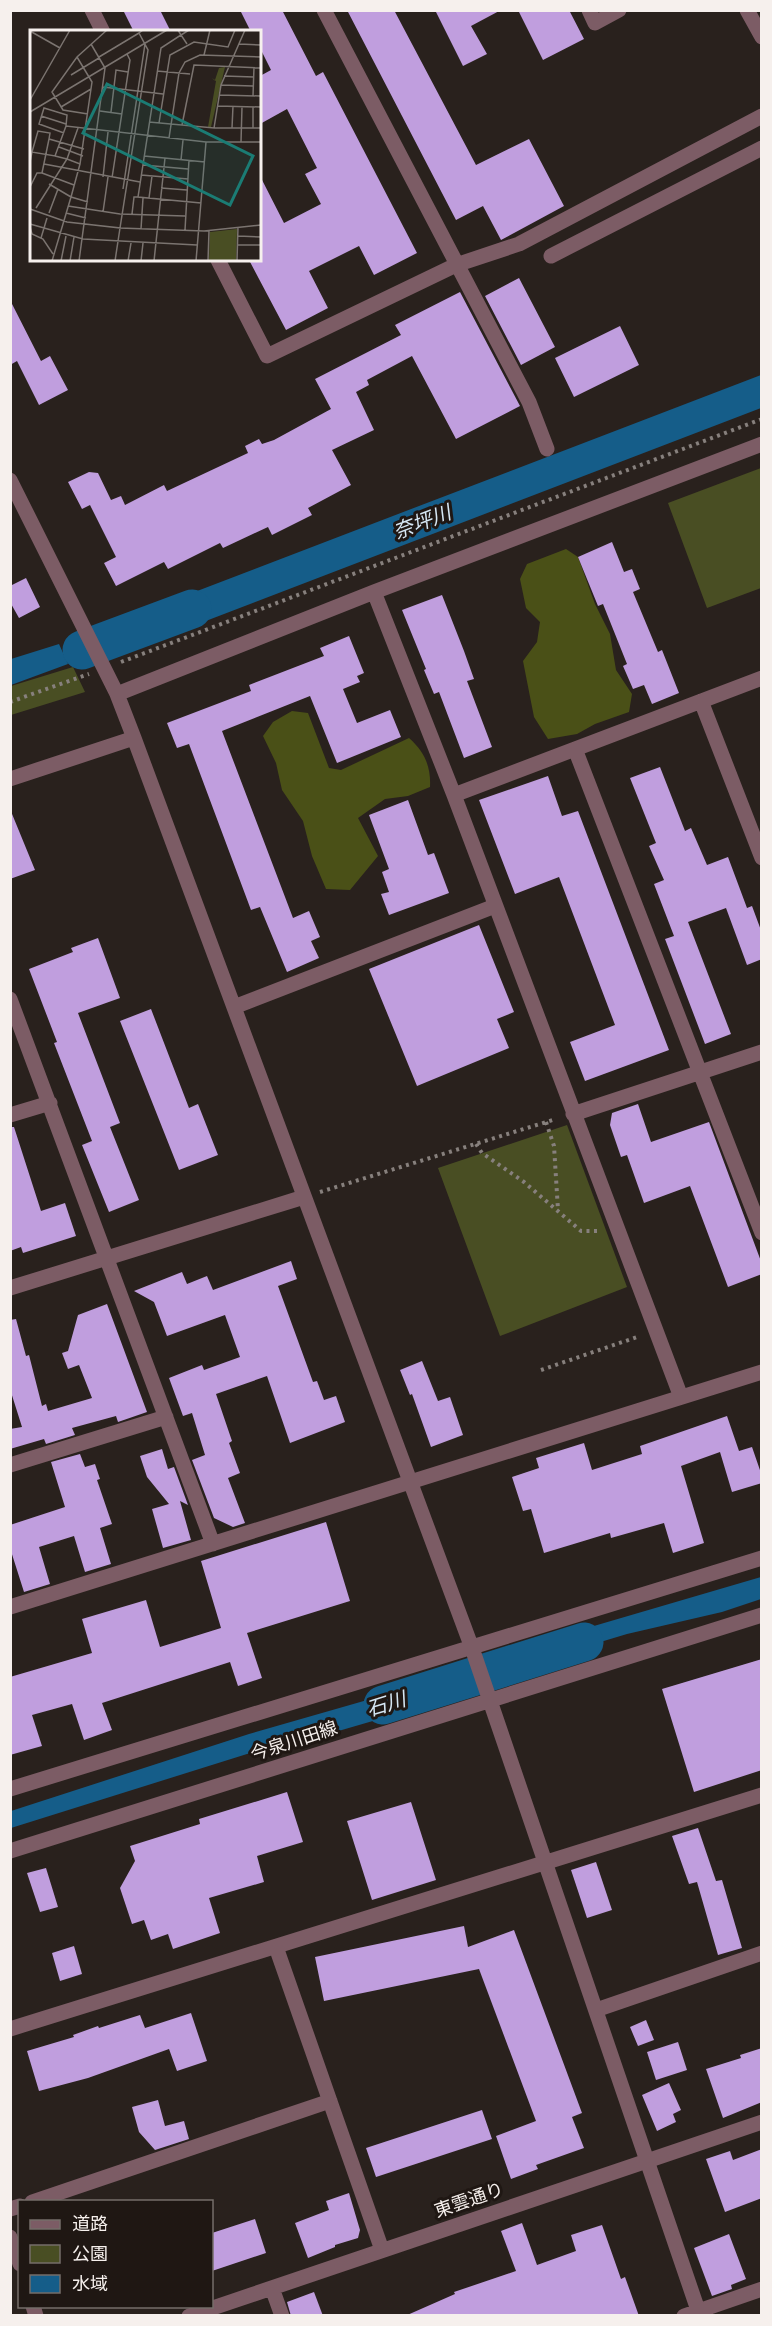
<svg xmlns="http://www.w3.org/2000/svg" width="772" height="2326" font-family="Rubik,'Noto Sans JP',sans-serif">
	<rect width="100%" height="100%" fill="#29211d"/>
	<path fill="#494e23" d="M761,468V588L707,608L668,503Z
		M73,667L85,692L11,715V686Z
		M567,1125L627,1287L500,1336L438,1168Z"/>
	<path fill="#4a5017" d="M566,549L578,557L595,604L610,634L616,670L632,694L629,712L595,724L577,734L548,739L534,717L523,661L537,642L540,622L526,608L520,579L527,564Z
		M292,711L308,713L329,768L341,770L409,738C425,752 431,767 430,787L408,796L385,799L358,818L378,856L350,890L326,889L312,856L303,821L282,790L276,763L263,736L273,722Z"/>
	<path fill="#155d89" d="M761,375V408L151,642L137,614Z
		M59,644L68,664L11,685V659Z
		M761,1577V1599L722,1612L627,1634L534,1662L529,1645Z
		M430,1682L438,1702L311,1739L247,1754L11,1828V1811L249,1734Z"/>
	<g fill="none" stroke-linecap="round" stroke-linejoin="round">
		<path stroke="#155d89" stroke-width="39" d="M82,650L192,609
			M383,1705L584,1642"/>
	</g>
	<path fill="#c09ede" d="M123,10H160L171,32H134Z
		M240,10H282L316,76L323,72L417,253L374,275L359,246L309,271L328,308L286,330L249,260H260V176L284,223L321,204L305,174L317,168L287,109L260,124V76L271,70L260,48V32H251Z
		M347,10H394L476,165L529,139L564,206L501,240L483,206L456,220Z
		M435,10H501L471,26L487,54L463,66Z
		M518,10H569L584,39L543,60Z
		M519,278L555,347L521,365L485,296Z
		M460,292L520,406L456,439L412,356L367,380L369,385L356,392L374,430L332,450L351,485L308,508L312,515L272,535L268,527L223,548L220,543L168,569L164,562L116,586L104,563L116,557L90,505L82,509L68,482L89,472L98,473L111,500L121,496L125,505L164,485L167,491L248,453L245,446L259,439L262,444L274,440L331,409L315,379L401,335L395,325Z
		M10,300L41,361L50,356L68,390L39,405L17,361L10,365Z
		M620,326L639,365L574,397L555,358Z
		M612,542L624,572L632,569L640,589L633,592L658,652L662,650L679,693L652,704L644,685L633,689L623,666L627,664L603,604L598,606L578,557Z
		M26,578L40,607L19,618L10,602V586Z
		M442,595L464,651L474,679L467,681L492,747L464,758L439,692L434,694L424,670L426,669L402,610Z
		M349,636L364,673L357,676L360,682L343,689L357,723L390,710L401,737L337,763L310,696L222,731L293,918L309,911L320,937L311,941L319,958L287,972L260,907L251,910L189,744L177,748L167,723L251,691L249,685L324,656L320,648Z
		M660,767L685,831L691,828L707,865L728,857L747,908L752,906L762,933V959L747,965L726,908L688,922L731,1034L705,1044L665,939L674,936L654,884L664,880L649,846L656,843L630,778Z
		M548,776L562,816L578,811L669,1050L585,1081L570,1042L615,1025L559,877L515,894L479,800Z
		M408,800L428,855L434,853L449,893L389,915L381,894L389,892L382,872L389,869L369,815Z
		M10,809L35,870L10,879Z
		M479,925L514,1012L497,1019L509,1048L417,1086L369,969Z
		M98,938L120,998L78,1013L120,1123L110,1127L139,1200L109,1212L82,1145L92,1141L54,1043L57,1042L29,969L73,952L71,948Z
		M151,1009L189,1108L198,1104L218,1155L179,1170L120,1021Z
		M638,1104L651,1142L709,1122L762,1264V1274L728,1287L690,1186L644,1203L627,1155L621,1157L610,1125L612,1113Z
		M10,1127H14L41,1211L65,1203L76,1236L23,1253L21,1247L10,1251Z
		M291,1261L297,1279L278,1286L313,1382L317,1381L324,1400L336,1396L345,1422L290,1443L267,1376L216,1394L232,1441L229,1443L240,1473L228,1478L245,1523L233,1527L214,1518L192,1460L205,1455L192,1413L183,1416L169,1378L202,1365L204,1370L240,1357L225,1315L167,1336L154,1302L134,1291L182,1272L187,1284L207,1276L213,1290Z
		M107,1304L147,1412L118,1422L116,1416L72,1428L75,1435L46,1444L44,1439L10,1449V1429L22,1427L10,1389V1320L16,1319L26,1356L29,1355L42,1406L46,1404L48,1411L92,1398L79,1365L68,1369L62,1353L68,1351L78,1315Z
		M422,1361L438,1401L450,1397L463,1435L431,1447L412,1394L410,1395L400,1370Z
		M727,1416L739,1451L752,1447L762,1476V1483L732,1492L720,1452L681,1466L704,1543L673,1553L664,1523L611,1538L610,1533L544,1553L531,1509L523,1511L512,1477L539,1468L536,1458L584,1443L592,1470L642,1454L640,1446Z
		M162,1449L168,1469L174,1467L188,1505L180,1501L191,1540L163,1548L152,1509L169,1504L147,1477L140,1456Z
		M80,1454L85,1467L95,1464L100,1479L97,1480L112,1524L100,1528L111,1564L85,1572L74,1536L39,1547L50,1584L24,1592L10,1548V1525L65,1507L51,1462Z
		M326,1522L350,1601L247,1633L262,1678L238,1686L230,1662L102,1703L112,1730L84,1740L72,1704L32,1715L42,1746L10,1755V1677L92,1653L82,1619L146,1600L160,1647L221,1628L201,1561Z
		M762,1659V1770L694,1792L662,1689Z
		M287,1792L303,1842L257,1856L264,1882L209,1898L220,1933L173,1949L168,1934L151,1940L144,1920L132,1924L120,1888L135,1861L130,1846L200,1824L199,1819Z
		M411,1802L436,1880L372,1900L347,1821Z
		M698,1828L716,1881L722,1880L742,1948L718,1955L697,1882L689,1884L672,1836Z
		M596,1862L612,1910L587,1918L571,1870Z
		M46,1868L58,1907L40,1912L27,1873Z
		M464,1926L468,1947L514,1930L582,2113L572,2117L584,2148L536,2165L538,2169L511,2179L496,2136L536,2121L479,1969L324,2001L315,1957Z
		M74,1946L82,1974L60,1981L52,1953Z
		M191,2013L207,2061L177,2071L169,2049L88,2078L39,2091L27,2051L74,2037L73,2035L98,2026L99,2028L140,2015L145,2028Z
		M646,2020L654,2040L638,2046L630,2027Z
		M678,2042L687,2070L656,2080L647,2052Z
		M762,2048V2102L723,2118L706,2069L741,2058L740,2055Z
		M669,2083L681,2110L673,2114L676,2122L657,2131L642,2095Z
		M158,2100L165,2126L184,2121L189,2139L155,2150L139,2132L132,2107Z
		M482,2110L492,2139L376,2177L366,2148Z
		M762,2149V2198L725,2212L706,2159L730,2151L733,2160Z
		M349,2193L360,2230L358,2238L335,2245V2247L308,2258L295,2223L329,2210L326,2201Z
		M255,2219L266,2253L212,2271V2233Z
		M522,2223L537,2265L576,2251L571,2235L602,2225L621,2279L625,2277L639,2316H405L455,2294L454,2292L516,2271L501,2231Z
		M729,2234L746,2279L731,2285L732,2289L712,2296L694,2248Z
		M314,2292L323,2316H291L287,2302Z"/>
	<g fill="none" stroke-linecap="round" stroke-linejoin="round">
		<path stroke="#87807d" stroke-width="4" stroke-dasharray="3 4.5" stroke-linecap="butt" d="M121,662L762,419
			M10,702L89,674
			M546,1122L554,1146L558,1210
			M476,1144L482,1153L524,1182L581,1231H601
			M320,1192L556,1119
			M541,1370L640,1336"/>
		<path stroke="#7c5c65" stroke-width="15" d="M92,10L103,32
			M324,10L529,402L547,449
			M589,10L595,23L619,10
			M747,10L762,37
			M551,256L762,148
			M218,260L267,356L456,265L519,244L762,116
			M10,480L117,694L134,738L472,1648L700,2316
			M374,592L454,795L681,1397
			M117,694L374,592L762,444
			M701,701L762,858
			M575,749L762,1233
			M10,779L134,738
			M454,795L762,678
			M10,999L213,1544
			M234,1007L495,906
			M573,1114L762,1052
			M10,1115L50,1103
			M10,1288L304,1197
			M10,1465L166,1417
			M10,1607L762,1372
			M10,1789L762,1558
			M10,1851L762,1615
			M276,1947L382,2250
			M596,2010L762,1953
			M10,2029L762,1795
			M32,2202L330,2101
			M10,2209L20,2206
			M10,2237L20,2264
			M272,2288L282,2316
			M33,2306L36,2316
			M189,2316L762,2122
			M684,2316L762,2289"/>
	</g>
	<g text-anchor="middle" stroke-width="6" stroke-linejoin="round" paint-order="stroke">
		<g font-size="18" fill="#f6f0ed" stroke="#1f1713">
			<text transform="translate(294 1741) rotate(-18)" y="6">今泉川田線</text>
			<text transform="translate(469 2200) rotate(-19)" y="6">東雲通り</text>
		</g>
		<g font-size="20" font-style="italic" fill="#d6e7f4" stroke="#1f1713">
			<text transform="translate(422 522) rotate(-21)" y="7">奈坪川</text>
			<text transform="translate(386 1704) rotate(-17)" y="7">石川</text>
		</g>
	</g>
	<g transform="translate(30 30)">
		<rect width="231" height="231" fill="#29211d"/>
		<path d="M195,37L181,97H178L186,51L184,50L182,48L185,50L189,38ZM207,199L206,231H179L180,202Z" fill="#494e23"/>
		<path fill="none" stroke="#7b7470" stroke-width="1.5" d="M113,0L109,3L118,20L90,198L174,201L231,195M148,0L151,5L131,18L108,167L171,173M0,1L30,18M157,14L151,5L159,0M209,14L231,15M174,25L180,0M47,27L62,52L50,134L37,129L48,98M69,27L109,3M127,41L160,44M41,45L69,28M194,46L224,47M191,55L223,56M73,57L133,64M189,65L231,66M223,66L224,37M0,70L40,0M187,76L231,77M31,77L61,59M70,81L92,84M0,82L137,0M81,82L86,40L98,42M58,84L33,80L22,62L47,27L77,0M11,86L36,94M119,92L184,98L191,55L215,0M129,93L140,25L164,12L198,17L205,0M152,95L164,35L231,38M184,98H231M202,98L203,76M223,98V77M34,103L9,94L14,78L37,85L36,96M139,108L149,43L155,32L170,25L231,27M211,112L212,77M29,117L53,126M2,122L8,101L20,103L19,109M114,126L175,132M151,130L153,110M0,132L2,122L25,126L36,96L176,112H231M14,134L110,152M113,135L158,139M12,143L44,155M111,145L158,149M73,147L78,102M82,148L100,30L97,24M19,154L41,167L50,134M0,157L7,143H12L19,109L54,119M131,158L157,160M93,159L115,14M119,168L122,146M38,176L90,184L155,186M6,178L37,129L25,126M0,179L37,192L90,198L85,231M73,182L78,147M19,183L28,159M36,183L56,188M102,184L104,167H108M0,194L53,209L167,215M0,197L2,204L13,209L23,224M111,199L113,168M155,200L159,130M208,206L231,207M11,208L17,188M207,215H231M22,231L41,167L58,172M31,231L36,206M40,231L44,207M49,231L75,38L61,14M98,231L101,213M111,231L113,213M124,231L135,128M166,231L176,112M178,231L179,201M207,231L208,197"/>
		<path fill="#1b7c74" fill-opacity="0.15" stroke="#1b7c74" stroke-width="3" d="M77,54L223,126L200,175L53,103Z"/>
		<rect width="231" height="231" fill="none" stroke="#f6f0ed" stroke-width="3"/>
	</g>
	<rect width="772" height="2326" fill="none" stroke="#f6f0ed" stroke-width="24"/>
	<rect x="18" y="2200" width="195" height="108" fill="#1f1713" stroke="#756e6a" stroke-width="1.5"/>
	<rect x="30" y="2220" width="30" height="9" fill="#7c5c65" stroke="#756e6a" stroke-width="1.5"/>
	<text x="72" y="2230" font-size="18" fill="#f6f0ed">道路</text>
	<rect x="30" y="2245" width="30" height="18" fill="#494e23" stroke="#756e6a" stroke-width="1.5"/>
	<text x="72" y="2260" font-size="18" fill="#f6f0ed">公園</text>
	<rect x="30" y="2275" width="30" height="18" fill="#155d89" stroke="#756e6a" stroke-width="1.5"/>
	<text x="72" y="2290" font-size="18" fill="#f6f0ed">水域</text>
</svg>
